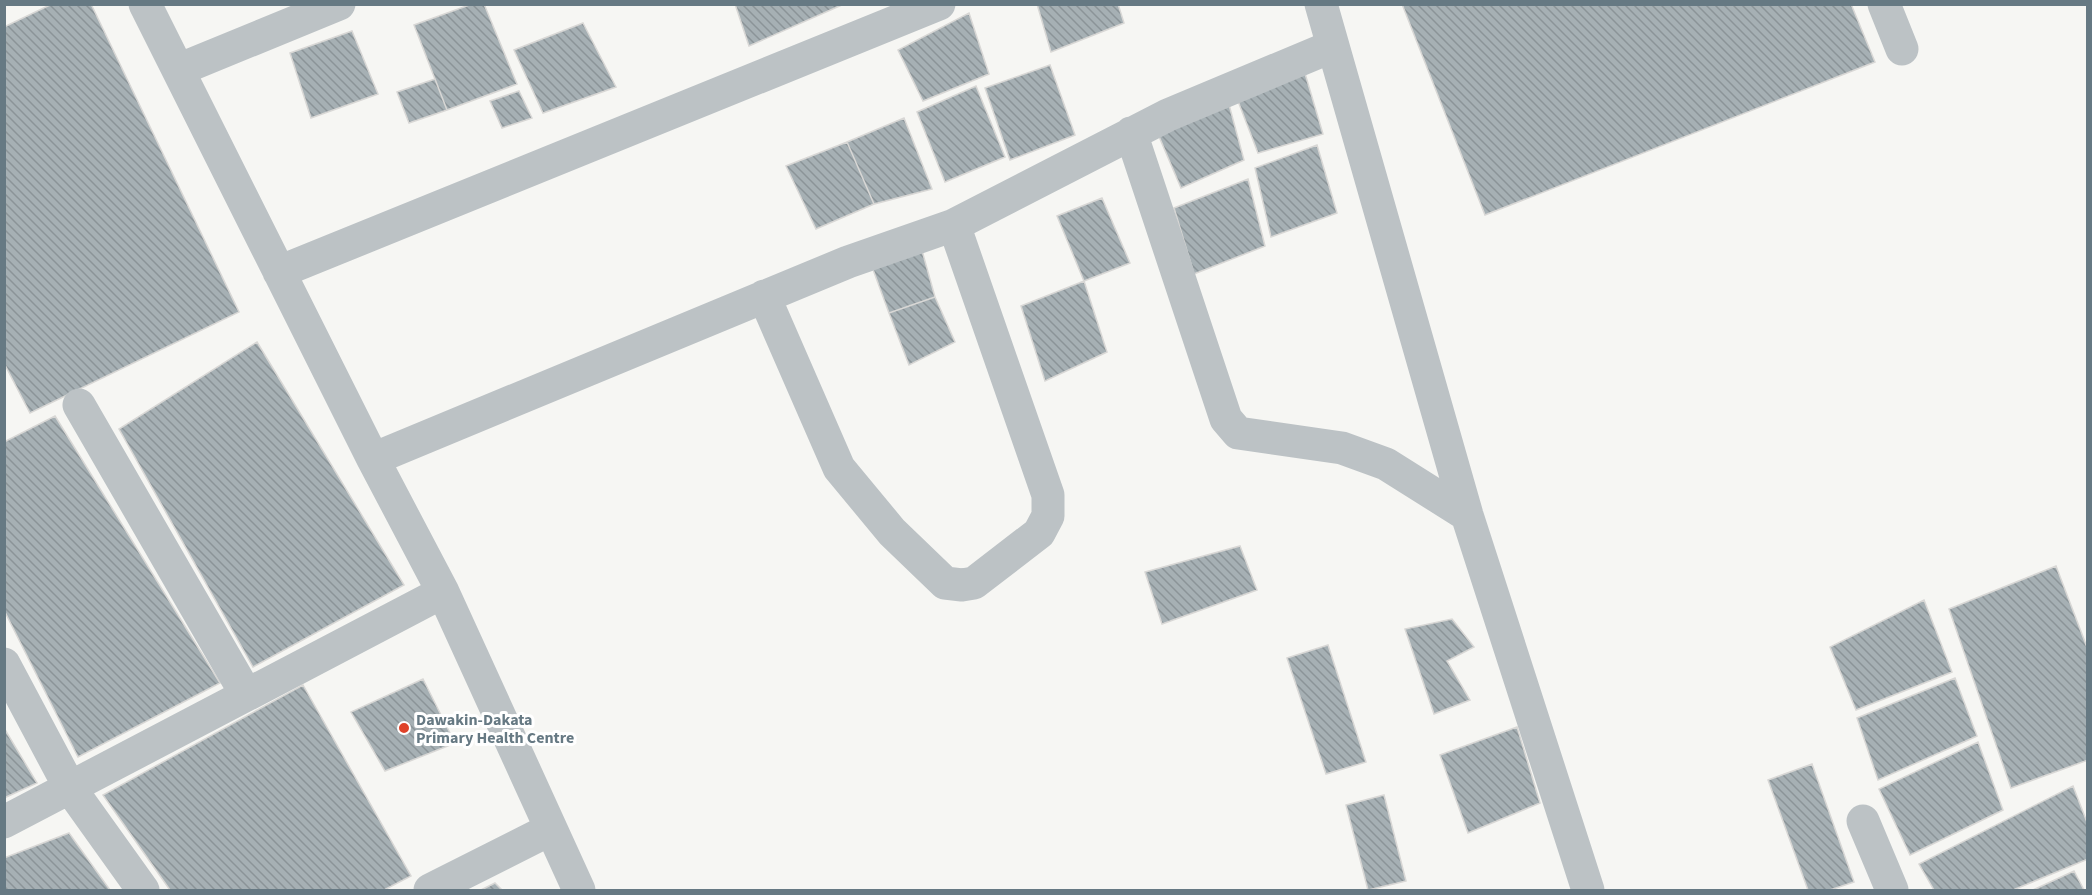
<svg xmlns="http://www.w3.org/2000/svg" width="2092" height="895" font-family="'Source Sans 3',sans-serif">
	<defs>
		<pattern id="building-back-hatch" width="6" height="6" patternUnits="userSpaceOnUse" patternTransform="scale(1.5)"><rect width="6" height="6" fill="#a6b0b4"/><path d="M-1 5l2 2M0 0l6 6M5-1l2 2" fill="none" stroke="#8b9498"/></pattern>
	</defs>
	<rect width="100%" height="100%" fill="#f6f6f3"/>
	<path fill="url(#building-back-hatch)" stroke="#d8d7d5" stroke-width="1.5" d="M52,4H91L239,312L30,413L4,363V27Z
		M472,4H484L517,84L447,110L414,25Z
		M735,4H844L749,46Z
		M1037,4H1118L1124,23L1051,52Z
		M1402,4H1851L1875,62L1485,215Z
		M969,13L989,74L923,101L898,50Z
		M583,23L616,87L543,113L514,50Z
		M352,31L378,94L311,118L290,53Z
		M1301,60L1323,134L1258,153L1233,88Z
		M1050,65L1075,135L1010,160L985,88Z
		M435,79L447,110L409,123L397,92Z
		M976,86L1005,157L945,182L917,112Z
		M519,91L532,118L502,128L490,101Z
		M1228,101L1244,160L1181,188L1158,134Z
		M904,118L932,189L874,204L847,142Z
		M847,142L874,204L816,229L786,166Z
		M1317,145L1337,213L1271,237L1255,168Z
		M1248,179L1265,246L1194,274L1174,208Z
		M1102,198L1130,263L1084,281L1057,216Z
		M921,247L935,297L889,313L871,264Z
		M1084,281L1107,352L1045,381L1021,306Z
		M935,297L955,342L909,365L889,313Z
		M257,342L404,585L253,667L119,429Z
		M55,416L220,683L78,757L4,610V442Z
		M1240,546L1257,590L1162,624L1145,572Z
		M2056,566L2088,650V760L2011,788L1949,609Z
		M1924,600L1952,672L1856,710L1830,647Z
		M1452,619L1474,647L1447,661L1470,700L1434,714L1405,629Z
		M1328,645L1366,762L1326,774L1287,658Z
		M1955,678L1977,736L1878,780L1857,718Z
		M423,679L455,743L385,771L351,712Z
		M303,685L411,876L384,890H170L103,795Z
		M1517,727L1540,803L1468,833L1440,755Z
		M4,728L37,783L4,798Z
		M1978,742L2003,810L1910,855L1879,789Z
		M1812,764L1854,882L1830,890H1808L1768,780Z
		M2073,786L2088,825V859L2013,890H1934L1919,864Z
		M1384,795L1406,881L1368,890L1346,805Z
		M69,833L110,890H4V858Z
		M2074,871L2084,890H2033Z
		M495,883L502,890H481Z"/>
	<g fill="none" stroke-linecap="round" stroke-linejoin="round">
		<path stroke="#bcc2c5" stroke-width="33" d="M145,4L373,459L443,592L579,890
			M1321,4L1467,515L1588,890
			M1884,4L1902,49
			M178,70L339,4
			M1131,133L1226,419L1238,433L1342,448L1386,464L1467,515
			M279,272L939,4
			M764,296L839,468L892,532L945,583L962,585L974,583L1039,533L1048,516V495L954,225
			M79,405L246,694
			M373,459L848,262L954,225L1168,115L1333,46
			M4,664L70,788L143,890
			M1863,821L1892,890
			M4,822L443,592
			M430,890L551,829"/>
	</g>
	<circle fill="#df4229" stroke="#fff" stroke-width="2" cx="404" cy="728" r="6"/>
	<g text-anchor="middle" stroke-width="6" stroke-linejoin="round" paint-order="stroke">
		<g font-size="16" font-weight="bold" fill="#667983" stroke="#fff" text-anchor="start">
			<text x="416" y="725">Dawakin-Dakata<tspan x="416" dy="18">Primary Health Centre</tspan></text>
		</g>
	</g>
	<rect width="2092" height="895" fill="none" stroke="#667983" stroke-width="12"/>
</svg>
